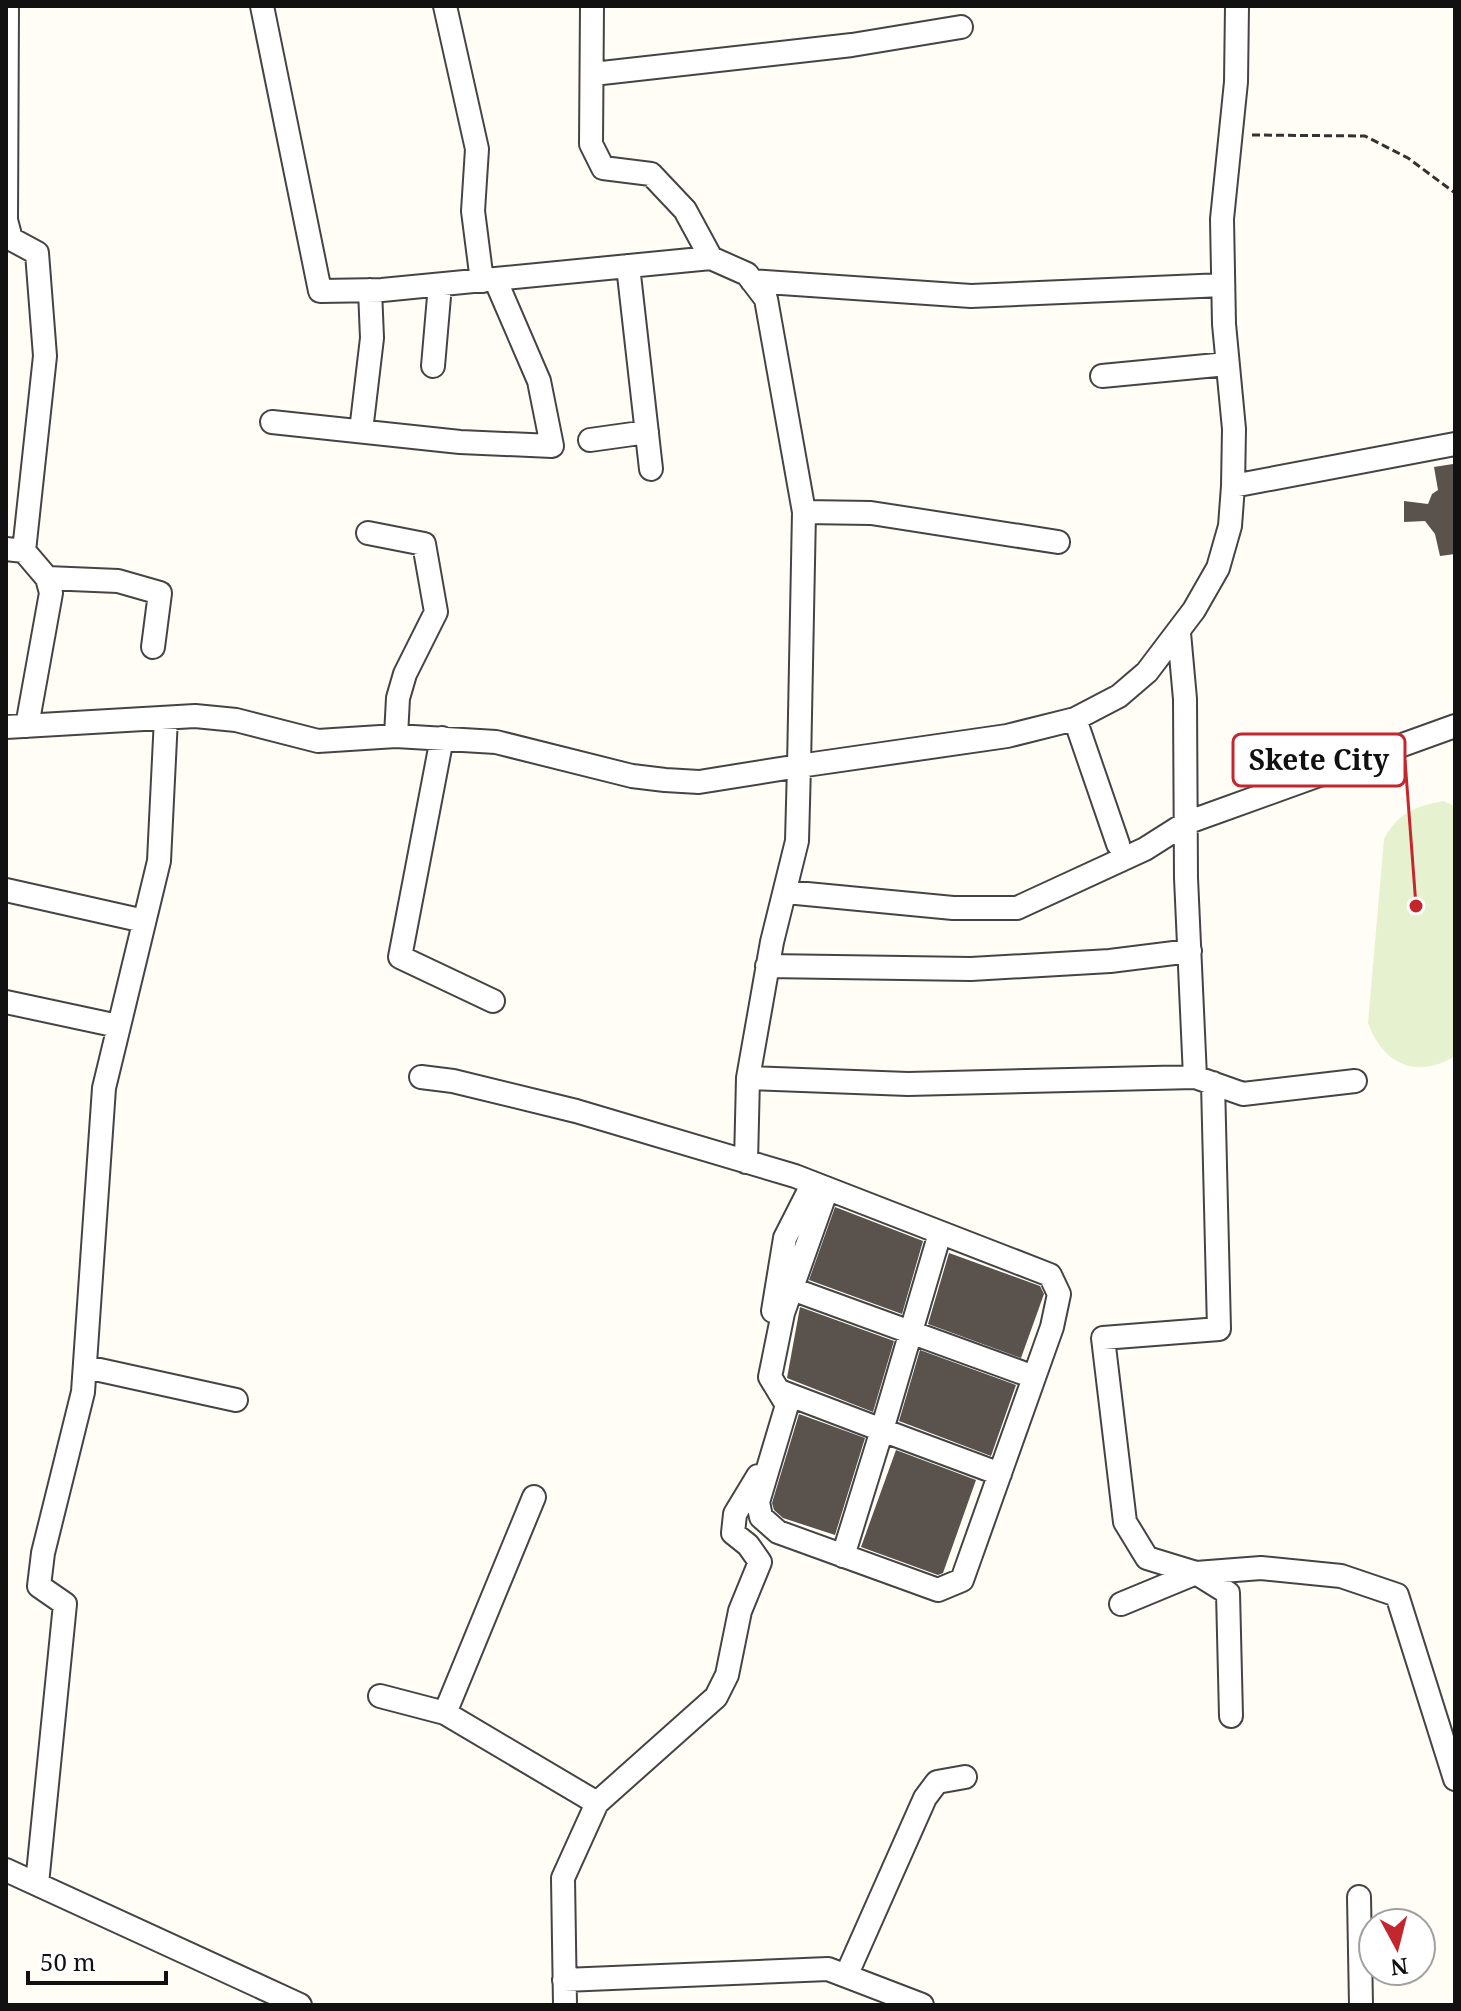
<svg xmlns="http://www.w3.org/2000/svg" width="1461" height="2011" font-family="'Noto Serif',serif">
	<rect width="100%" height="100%" fill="#fffdf5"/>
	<path fill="#e6f2cf" d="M1443,801L1455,806V1056C1416,1080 1383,1064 1368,1023L1384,839C1398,813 1414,807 1443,801Z"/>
	<path fill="#5a524d" d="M1453,464L1455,554L1440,556L1435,534L1425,521L1404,522V501L1428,504L1432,494L1438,490L1434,467Z
		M835,1207L923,1241L902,1314L809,1280Z
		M949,1253L1040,1286L1044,1294L1021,1358L928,1324Z
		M800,1307L894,1341L873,1412L787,1378Z
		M920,1350L1016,1385L991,1456L899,1421Z
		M799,1414L865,1438L835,1535L783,1518L774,1510L772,1503Z
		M896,1450L976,1480L943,1573L938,1575L861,1547Z"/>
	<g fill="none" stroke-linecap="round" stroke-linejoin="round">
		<defs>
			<path id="minor" d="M7,6L6,220L11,239L37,253L45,356L24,551
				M262,6L320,291L382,290L711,258L747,274L766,299L804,512L799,766L1007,736L1075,719L1119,696L1147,672L1194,610L1218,568L1230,526L1233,486L1234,429L1224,324L1222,219L1236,82L1237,6
				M445,6L477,149L473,211L482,281
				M592,6L591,144L603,168L651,174L685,210L711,258
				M593,74L852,45L961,27
				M628,266L651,469
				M752,281L971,296L1223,285
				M433,366L440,285
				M1102,376L1227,364
				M272,422L460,442L552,446L539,381L495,279
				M361,431L372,338L370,290
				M590,440L647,432
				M1233,486L1455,444
				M804,512L871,513L1058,542
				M368,533L424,544L436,612L405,674L398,698L396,736
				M6,549L24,551L47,578L51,593L27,726
				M47,578L118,581L160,593L153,647
				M1179,633L1185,699L1186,878L1195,1077
				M1075,719L1118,844
				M6,727L195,716L236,720L318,741L396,736L496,742L632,776L665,780L699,782L799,766L797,841L772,942L748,1078L746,1162
				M442,738L400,957L493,1001
				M6,890L144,921
				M786,892L953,908H1017L1145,849L1186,823L1455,726
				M767,966L971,969L1110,961L1190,951
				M6,1002L118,1026
				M421,1077L453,1081L576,1111L795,1176L1050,1275L1059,1294L1052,1327L962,1580L938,1590L778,1532L761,1517L758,1502L787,1405L770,1377L783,1313L827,1189
				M748,1078L908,1084L1195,1077L1243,1094L1355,1081
				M1213,1083L1219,1329L1103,1338L1125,1522L1147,1558L1196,1573L1261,1568L1341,1576L1397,1595L1455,1779
				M940,1233L882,1430L1000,1474
				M792,1289L1034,1377
				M773,1311L785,1238L813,1183
				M86,1367L236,1400
				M782,1392L882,1430L843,1556
				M1121,1604L1196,1573L1228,1593L1231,1716
				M380,1696L445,1713L597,1803
				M445,1713L534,1497
				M6,1870L300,2005
				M37,1884L65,1604L39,1586L43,1553L83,1392L104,1088L159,861L166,718
				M1359,1897L1361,2005
				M846,1976L925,1798L937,1782L965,1777
				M564,1980L828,1969L922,2005
				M565,2005L563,1878L597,1803L716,1697L727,1675L740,1611L760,1562L748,1545L733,1533L735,1514L758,1476"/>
		</defs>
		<use href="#minor" stroke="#444" stroke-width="26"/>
		<path stroke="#333" stroke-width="3" stroke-dasharray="8 4" stroke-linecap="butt" d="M1252,135L1365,136L1408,158L1455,193"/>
		<use href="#minor" stroke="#fff" stroke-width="22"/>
	</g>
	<path fill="none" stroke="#c4262e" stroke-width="3" d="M1416 906L1405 760"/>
	<circle fill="#c4262e" stroke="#fff" stroke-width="3" cx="1416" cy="906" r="8"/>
	<rect fill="#fff" stroke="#c4262e" stroke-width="3" x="1233" y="734" width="172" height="52" rx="8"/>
	<g font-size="28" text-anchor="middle" font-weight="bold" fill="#111">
		<text x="1319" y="770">Skete City</text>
	</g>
	<rect width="1461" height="2011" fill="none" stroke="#111111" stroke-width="16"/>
	<g transform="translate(1397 1947) rotate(173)"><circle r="38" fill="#ffffff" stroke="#a0a0a0" stroke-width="2"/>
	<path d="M0-6L14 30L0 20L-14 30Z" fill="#c4262e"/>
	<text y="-12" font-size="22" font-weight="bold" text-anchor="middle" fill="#111111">N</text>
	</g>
	<path d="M28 1971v12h138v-12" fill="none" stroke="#111111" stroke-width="4"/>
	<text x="40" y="1971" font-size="24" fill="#111111" stroke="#ffffff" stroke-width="6" paint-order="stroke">50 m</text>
</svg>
